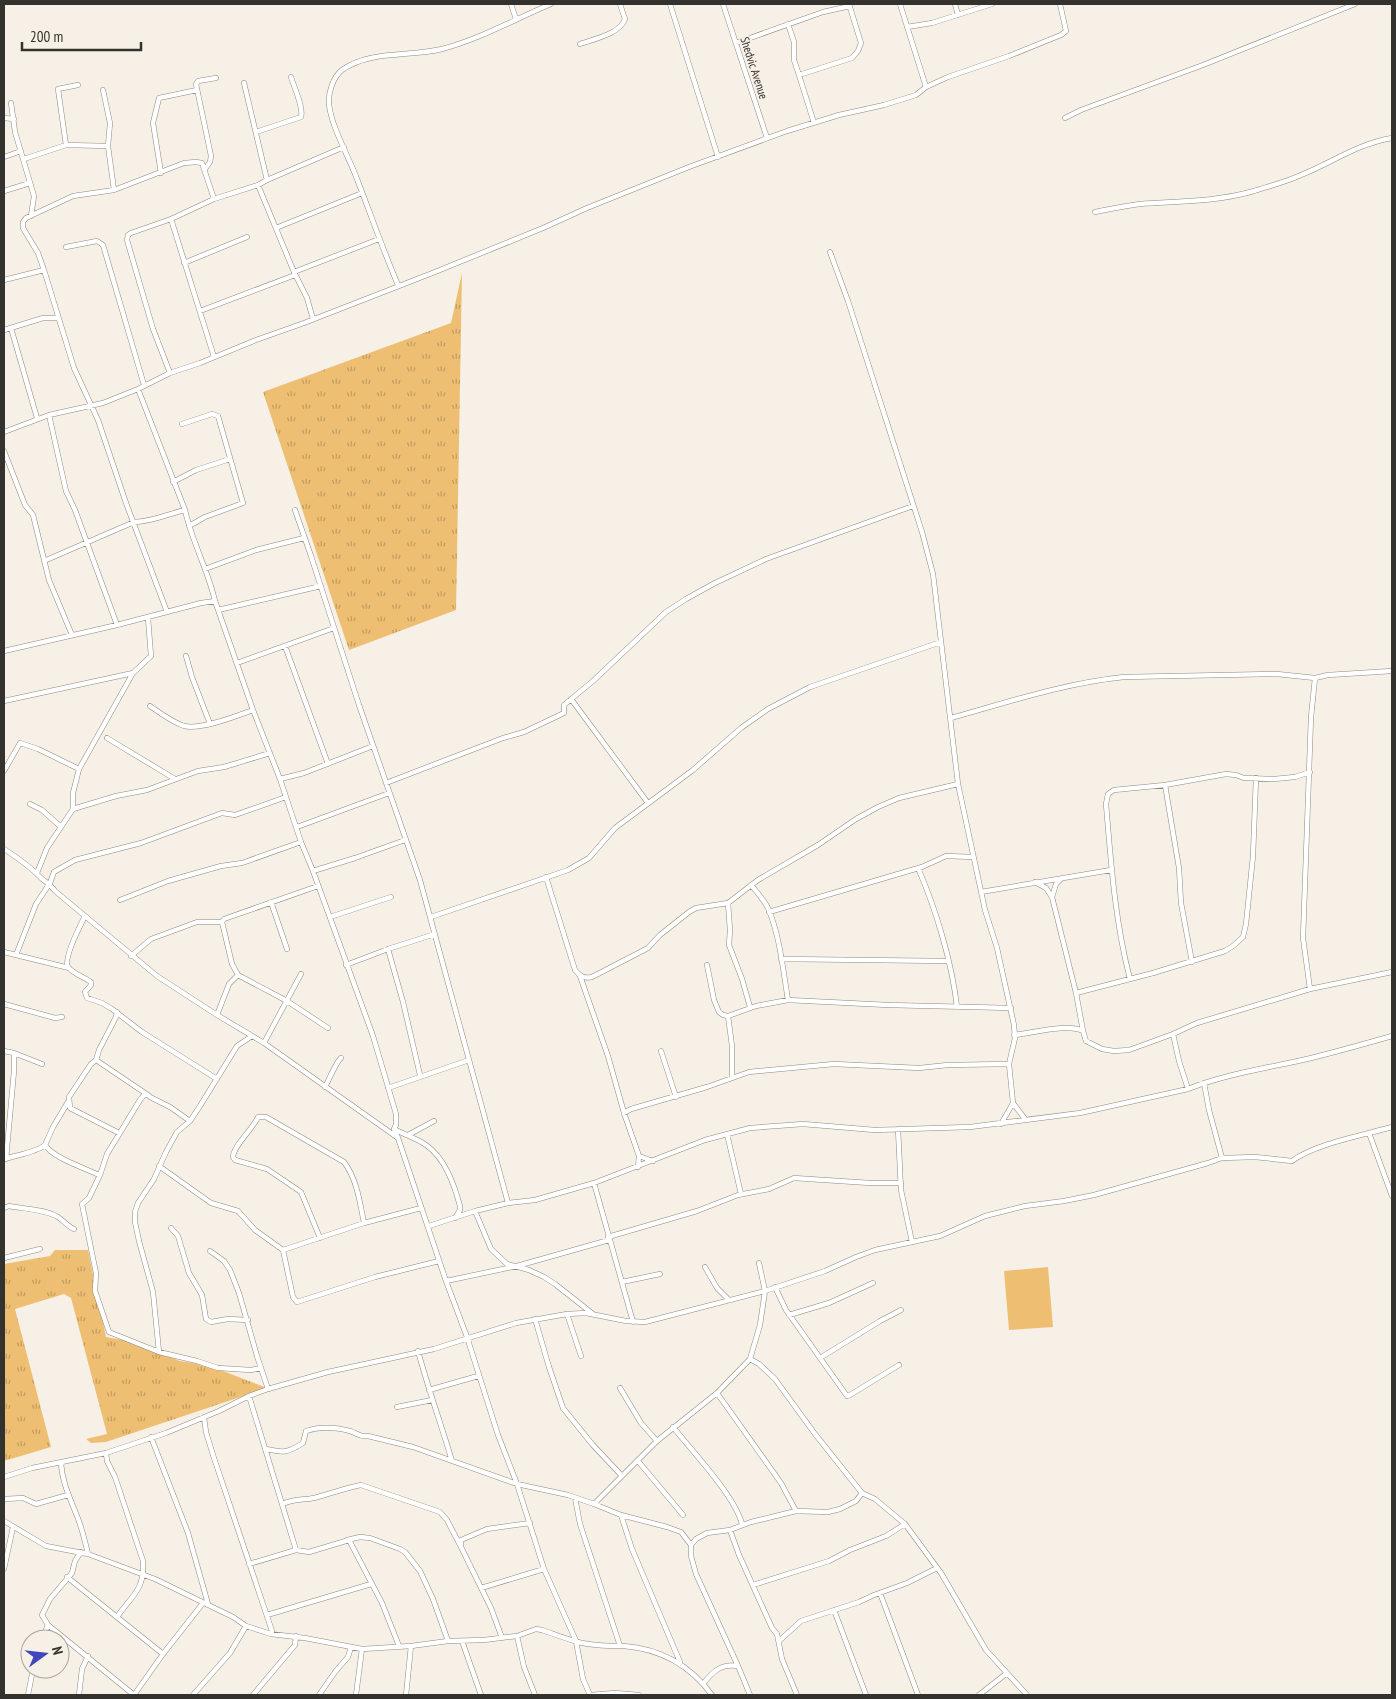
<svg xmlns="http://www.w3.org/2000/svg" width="1396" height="1699" font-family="'PT Sans Narrow',sans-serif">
	<defs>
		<pattern id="grass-tufts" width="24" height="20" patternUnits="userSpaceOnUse" patternTransform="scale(1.25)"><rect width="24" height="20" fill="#eebf73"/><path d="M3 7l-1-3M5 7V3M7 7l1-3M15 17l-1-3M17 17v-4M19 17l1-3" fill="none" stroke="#c29c5f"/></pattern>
	</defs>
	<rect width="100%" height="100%" fill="#f7f0e6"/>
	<path fill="url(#grass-tufts)" d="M462,273L456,610L349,650L263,392L451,323Z
		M55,1250H88L106,1337L128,1341L180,1361L210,1366L267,1388L106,1442L91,1443L86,1439L107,1434L71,1298L64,1294L15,1309L51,1447L4,1461V1264L50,1256Z"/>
	<path fill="#eebf73" d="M1048,1267L1053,1327L1009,1330L1004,1271Z"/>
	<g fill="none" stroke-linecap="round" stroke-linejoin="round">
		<defs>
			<path id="street" d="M511,4L516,19
				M670,4L718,157
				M723,4L767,138
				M900,4L926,87
				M955,4L958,15
				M788,24L794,42V60L799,75
				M907,27L932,23L992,4
				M736,43L823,12L850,6
				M580,44C594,39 620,34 625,19L620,4
				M244,83L267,180
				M103,90L110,123L108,146L114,190
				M11,103L15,132L34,196L31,216
				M4,118L14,119
				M1065,118L1081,110L1203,65L1355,4
				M814,123L799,75L852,58L858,51L861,43L849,4
				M256,132L301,117C304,108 294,87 291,77
				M66,145L58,89L78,85
				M4,157L21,151
				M24,159L66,145L108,146
				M205,169L210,162L211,156L196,84L198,81L216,78
				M161,173L153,123L159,98L197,90
				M258,185L294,272L307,298L313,319
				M4,191L30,183
				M1095,212C1110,209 1125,206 1140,204C1179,201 1216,202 1254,191C1269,186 1286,182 1301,175C1333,162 1357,144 1392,138
				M276,228L362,193
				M66,247L97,241L103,245L144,385
				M830,252L848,301L922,532L933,574L958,784L985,910L997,948L1014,1025L1015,1038L1009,1064L1013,1103L1025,1119
				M184,263L247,237
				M294,272L379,239
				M4,280L44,270
				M398,285C383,250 371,215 357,179C349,157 331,126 329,104C328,93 333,77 342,70C370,50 410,57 442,49C480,39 515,19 551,4
				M200,311L295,275
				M11,328L37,418
				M4,330L43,318H58
				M214,357L171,219L214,199L258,185L267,180L344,147
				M170,373L153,329L127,240L128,235L131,233L171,219
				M138,389L185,510C192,542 208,570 215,601L253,710L280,779L301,842L313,871L373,1036L396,1114V1125L394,1129L398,1138
				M49,415L66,491L75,510L117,625
				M182,424L212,414L218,416L243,503L205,517L189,526
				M4,432L49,415L103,403L138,389L170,373L200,363L256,340L304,323L435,272L543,228L587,208L689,167L787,131L839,115L884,105L916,95L926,87L948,77L1009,56L1061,35L1066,31L1060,4
				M4,451L25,505L33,515L49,580L72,635
				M173,482L196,470L230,459
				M295,510L311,556L359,705L420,880L508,1203
				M44,561L134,522C151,522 168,514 185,510
				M205,569L256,550L304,538
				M218,610L321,586
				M167,612L126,503L98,420L74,368L44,270L38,253L23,228V222L26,218L73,196L114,190L184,163L196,162L202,163L214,199
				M285,646L328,764
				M4,651L117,625L201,603L215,601
				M186,656L192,677L210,724
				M237,663L334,628
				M571,699L648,803
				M4,701L133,673L151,656L148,618
				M150,706C160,713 172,722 184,726C201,730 236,716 253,710
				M951,718C1008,702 1065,683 1124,677L1277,674L1315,678L1328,675L1392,671
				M107,738L175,779
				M79,769L133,673
				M4,771L20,743L38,749L79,769L73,793V809
				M280,779L304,773L373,746
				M386,783L503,738L524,732L564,713V705L593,681L666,612L686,599L715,583L766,559L913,506
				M1165,785L1179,868L1181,903L1192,962
				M30,804L42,810L61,827
				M297,827L389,793
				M4,849C18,858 30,866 41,878C47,883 51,885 55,891L157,976L217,1015L264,1043L398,1138L446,1281L467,1337L498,1435L517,1484L544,1569L576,1641L583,1679L590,1695
				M918,868C936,909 952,963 957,1007
				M313,871L355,858L405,840
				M37,873L47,848L73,809L116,796L147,790L198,771L224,767L270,753
				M546,877L575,970C580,976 584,979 592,977L648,948L660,935L689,912L696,908L728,903L758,880L818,845L856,819L878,807L899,798L958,784
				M1035,882L1046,888L1052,897L1076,993L1083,1031
				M751,885C757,892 764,900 768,908C780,936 783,970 788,1000
				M981,892L1111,870
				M1052,897L1056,884L1062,878
				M120,900L168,881L221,866L242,863L301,842
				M271,902L287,949
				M728,903L730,930L729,945L742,979L750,1007
				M769,912L922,867L946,856L973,857
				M85,916C81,924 63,958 68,967C72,973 84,977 91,982V985L85,992L87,998L102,1003L112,1009L142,1032L217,1079
				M330,917L391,897
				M431,917L568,870L589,858L615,828L693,770L741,728L768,709L810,687L941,642
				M388,949L403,1002L420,1075
				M4,952L69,968
				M16,955L36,904L50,883L54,872L75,860L141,843L222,813L235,815L286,797
				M131,956L151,939L197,922H222L224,919L318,886
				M781,959L948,961
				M346,965L388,949L435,934
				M707,965L714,1000L719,1012L723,1015L728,1016L756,1006L788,1000L888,1005L1011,1008
				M238,975L287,1001L328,1028
				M580,976L608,1056L624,1113L639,1156L638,1167
				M1130,979C1115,922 1111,863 1106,804L1108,794L1114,790L1165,785L1226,774L1236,775L1244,778L1274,779L1295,777L1310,772
				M1310,989L1303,938L1311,717L1315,678
				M1076,993L1153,973L1225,951L1233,946L1243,937L1246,924L1253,856L1256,778
				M4,1004L55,1018L62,1017
				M117,1012L116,1017L99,1050L96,1060L91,1064L69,1097L70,1108L119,1133
				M217,1015L229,984L238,975L232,964L222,922
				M728,1016L732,1046V1077
				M1173,1034L1179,1061L1188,1089
				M1014,1035C1033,1033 1068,1023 1083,1031L1086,1041L1102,1049L1114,1051L1129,1050L1173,1034L1197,1023L1310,989L1392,972
				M264,1043L301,974
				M4,1051L14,1053V1071L6,1159
				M661,1051L676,1097
				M14,1053L42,1064
				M96,1060L148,1095
				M1204,1083L1209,1110L1222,1158
				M325,1087C329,1080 336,1062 341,1058
				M388,1088L469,1060
				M624,1113L631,1109L707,1087L749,1072L834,1064L919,1068L948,1065L1009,1064
				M190,1121L170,1107L150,1097L148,1095H144L140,1100L107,1154L100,1175L89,1198L82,1204L96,1273L95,1291L109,1332L159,1352L197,1361L218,1368L251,1370L261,1368
				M1001,1124L1013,1103
				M394,1129C405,1135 416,1138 426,1145C445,1158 454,1184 460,1206V1210L455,1218
				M898,1129L901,1190L912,1242
				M1369,1133L1392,1196
				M727,1134L741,1194
				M408,1135L434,1121
				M45,1145L53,1127L68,1102
				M639,1156L653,1161
				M5,1159C17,1155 37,1152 45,1145C53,1158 85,1168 99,1175
				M159,1166L211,1203L238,1211L255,1230L283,1250L293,1297L297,1302L375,1277L439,1261
				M594,1183L633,1322
				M4,1208L9,1206C24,1209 44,1209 58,1217C64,1221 67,1226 74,1229
				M475,1211L491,1249L507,1264L529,1270L544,1277L555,1284L593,1314
				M429,1226L475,1211L508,1203L535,1200L594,1183L705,1140L750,1128L803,1124L875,1130L970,1127L1080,1113L1188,1089C1226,1074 1267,1068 1307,1059C1336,1052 1364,1044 1392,1036
				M171,1228L178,1236L189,1273L202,1295L206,1319L211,1322L228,1319L248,1320
				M608,1237L697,1211L738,1195L769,1189L794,1178L870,1183H901
				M320,1238L301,1192L267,1169L235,1160L233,1157C233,1146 253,1129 258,1117H266L344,1162C357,1179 360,1203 364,1223
				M283,1250L364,1223L421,1208
				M210,1251L224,1261L230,1270L239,1293L257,1356L268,1389
				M4,1258L40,1249
				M705,1267L717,1288L729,1300
				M446,1281L517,1266L609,1240
				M622,1282L660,1274
				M775,1287L786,1310L847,1396L850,1395L899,1365
				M567,1314L581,1356
				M789,1315L829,1303L873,1283
				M535,1319L549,1367L563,1408L592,1444L622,1476
				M418,1351C428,1388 441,1424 452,1461
				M159,1352L153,1292L139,1241L135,1222V1212L138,1203L154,1179L166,1152L177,1132L190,1121L200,1106L237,1046L252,1036
				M820,1358L880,1321L901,1310
				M750,1359L759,1364L775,1379L815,1434L862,1493L875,1499L905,1524L941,1573L986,1650L1027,1695
				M620,1388L641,1423L657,1441
				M429,1390L478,1376
				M717,1393L781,1483L796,1511
				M249,1396L296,1550
				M397,1407L432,1400
				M204,1417L206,1432L213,1455L272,1631L271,1634
				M673,1427C692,1451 735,1496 742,1524
				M151,1437L188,1533L208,1604
				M266,1449C284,1453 287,1453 303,1443L306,1431C321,1426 335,1427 350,1431C357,1433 361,1438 368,1436L413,1447L517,1484L568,1495L594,1504L621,1515L667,1527L681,1532L691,1545
				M106,1453L107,1461L115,1477L143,1561C145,1590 132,1595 117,1617
				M638,1461L683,1515
				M61,1463C62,1482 70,1498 77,1516C82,1528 85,1541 88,1554
				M4,1477L32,1468L106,1453L166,1433L219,1411L249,1396L268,1389L328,1372L434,1349L516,1323L567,1314L586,1313L626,1321L645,1322L765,1291L825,1271L856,1257L875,1250L940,1236L985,1216L1025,1206L1064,1201L1094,1195L1208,1163L1222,1158L1255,1157L1292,1161C1315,1144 1364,1135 1392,1127
				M575,1498L580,1524L620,1646
				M4,1499L23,1498L36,1504L68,1495
				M283,1504C292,1499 304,1500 314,1498C330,1494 345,1488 361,1485L440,1512L447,1520L461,1547
				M594,1504L657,1441L717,1393L750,1359L760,1325L765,1291L759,1263
				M621,1515L632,1549L680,1662
				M4,1521L46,1546L88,1554L155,1579L233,1617L246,1626L271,1634L305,1638L362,1649L411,1646L448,1641L484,1640L517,1636L536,1629L542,1630C560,1636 578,1644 597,1645C606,1646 615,1646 624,1646C662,1649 690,1665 712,1695
				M730,1530L739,1555L772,1628L777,1634L782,1659L797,1695
				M347,1540L360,1537L370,1538L400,1549L405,1552L420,1571L433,1599L448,1641
				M249,1564L296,1550L309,1552L349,1540L382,1603L399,1646
				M4,1569L13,1527
				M67,1577L163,1654
				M753,1585L829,1561L850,1550L886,1536L905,1524
				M481,1588L544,1569
				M880,1593L918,1695
				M834,1610L866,1695
				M267,1615L371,1584
				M48,1625L134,1695
				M517,1636L524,1667L535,1695
				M502,1638L491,1608L461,1547V1540L487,1529L530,1523
				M42,1639L48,1625L42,1615L50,1599L72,1573L75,1561L81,1552
				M462,1641L481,1695
				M779,1641L801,1621L859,1602L874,1595L907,1583L937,1568
				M703,1684C713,1671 722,1663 738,1666
				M28,1695L33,1669
				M79,1695L82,1669L88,1656
				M134,1695L163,1654L203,1603
				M193,1695L230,1653L246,1626
				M253,1695L295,1645L296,1636
				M319,1695L335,1672L348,1657L351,1647
				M356,1695L362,1649
				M406,1695L411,1646
				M591,1695L615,1693L639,1695
				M750,1695L738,1666L696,1574L691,1556V1545L696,1539L707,1533L730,1530L751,1522L796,1511L828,1512L840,1509L856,1501L862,1493
				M979,1695L1007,1673"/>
		</defs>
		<use href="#street" stroke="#8e8980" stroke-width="5.5"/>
		<use href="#street" stroke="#fff" stroke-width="4.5"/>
	</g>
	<g text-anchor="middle" stroke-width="4" stroke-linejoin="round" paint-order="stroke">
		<g font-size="12" fill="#34322e" stroke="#f7f0e6">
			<text transform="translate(754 68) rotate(72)" y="4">Shedvic Avenue</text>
		</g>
	</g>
	<rect width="1396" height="1699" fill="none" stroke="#34322e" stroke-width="10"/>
	<g transform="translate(45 1654) rotate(75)"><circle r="24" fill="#f7f0e6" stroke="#a9a49c"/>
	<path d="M0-4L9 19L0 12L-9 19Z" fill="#4046bb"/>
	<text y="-8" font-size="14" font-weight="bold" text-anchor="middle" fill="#34322e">N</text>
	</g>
	<path d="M22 42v8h119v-8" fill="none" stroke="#34322e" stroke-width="2.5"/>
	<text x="30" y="42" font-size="15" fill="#34322e" stroke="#f7f0e6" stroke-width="4" paint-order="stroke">200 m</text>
</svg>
